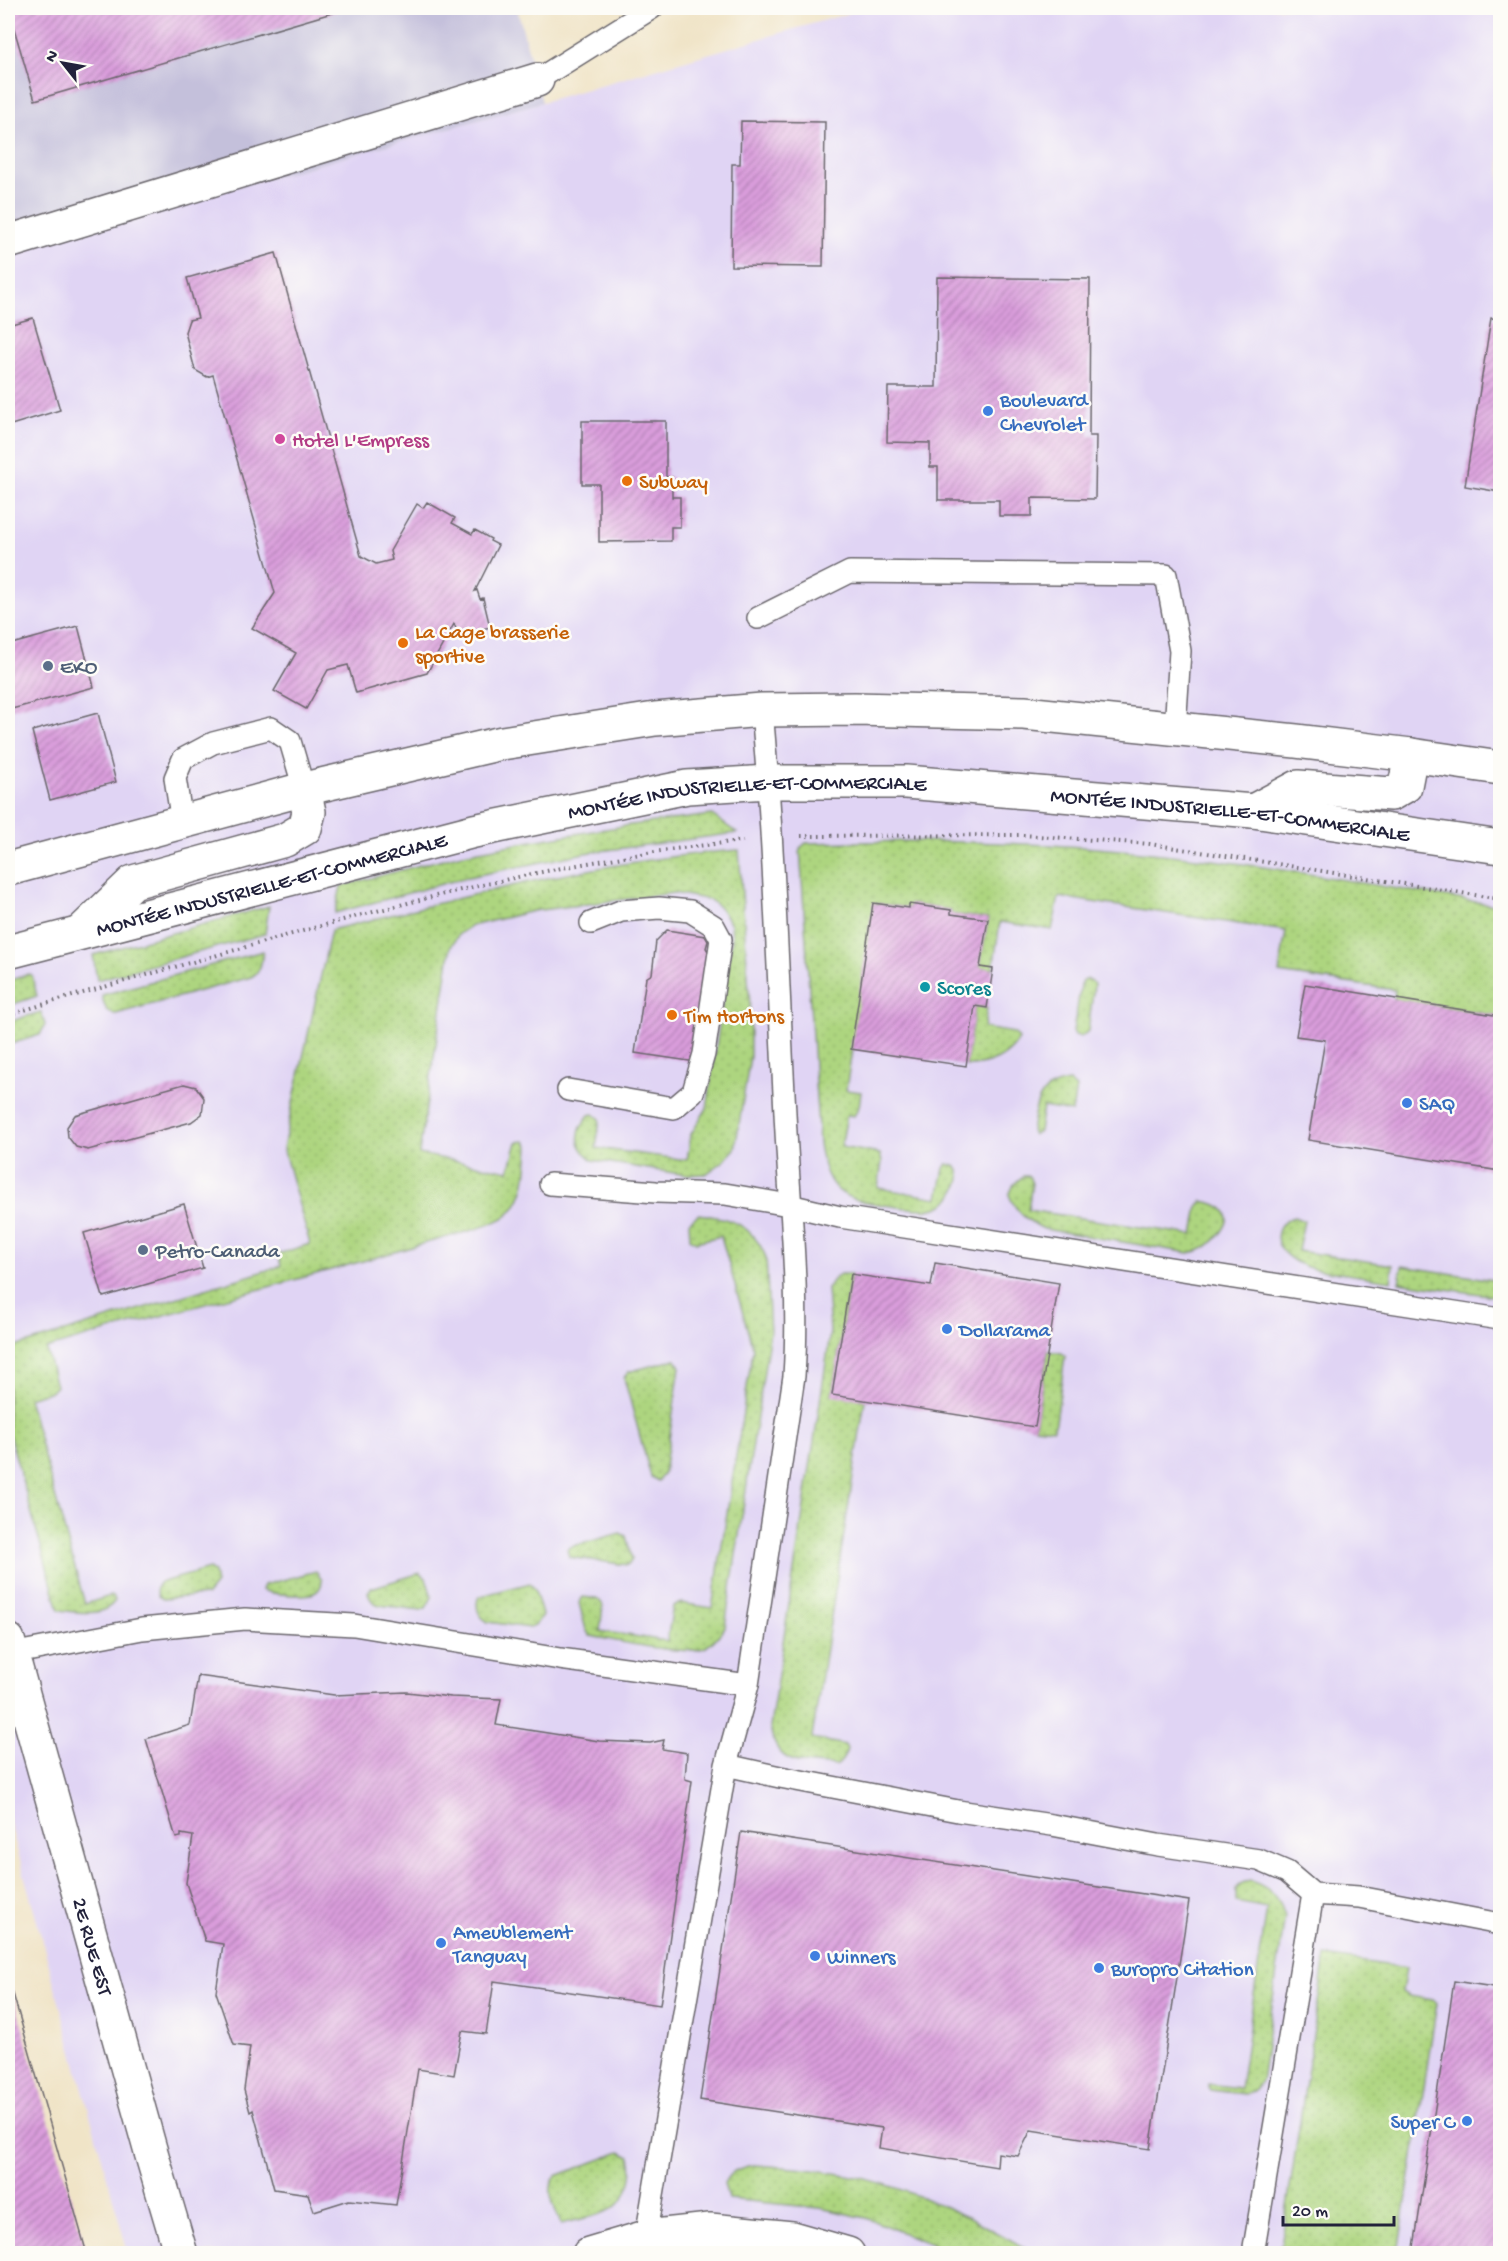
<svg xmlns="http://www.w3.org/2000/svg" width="1508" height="2261" font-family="'Gochi Hand',sans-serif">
	<defs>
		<pattern id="grass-dots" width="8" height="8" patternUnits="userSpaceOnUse" patternTransform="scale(1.5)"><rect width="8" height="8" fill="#add57f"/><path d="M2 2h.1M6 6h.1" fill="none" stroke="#95b76f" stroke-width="1.8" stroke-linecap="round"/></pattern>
		<pattern id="building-hatch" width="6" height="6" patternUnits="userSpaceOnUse" patternTransform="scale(1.5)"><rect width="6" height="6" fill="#da9ddc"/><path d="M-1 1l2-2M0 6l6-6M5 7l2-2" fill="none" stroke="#b080b4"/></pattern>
	</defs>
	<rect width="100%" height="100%" fill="#fdfcf7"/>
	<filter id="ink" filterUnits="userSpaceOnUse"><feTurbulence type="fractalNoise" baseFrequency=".0167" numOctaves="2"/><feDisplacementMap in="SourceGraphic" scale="12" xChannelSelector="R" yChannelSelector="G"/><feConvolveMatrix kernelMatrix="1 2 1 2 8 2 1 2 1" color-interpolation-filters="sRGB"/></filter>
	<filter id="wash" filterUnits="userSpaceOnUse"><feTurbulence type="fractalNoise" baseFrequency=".008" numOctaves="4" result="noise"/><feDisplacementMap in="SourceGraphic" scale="24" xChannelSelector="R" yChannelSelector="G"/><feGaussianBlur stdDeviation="1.35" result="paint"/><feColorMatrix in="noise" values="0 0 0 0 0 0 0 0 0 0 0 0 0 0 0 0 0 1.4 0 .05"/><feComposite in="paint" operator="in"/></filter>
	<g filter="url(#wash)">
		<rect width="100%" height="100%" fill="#f0e4c7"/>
		<path fill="#e0d4f4" d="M867,8H1500V2253H128L8,1816V251L542,102Z"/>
		<path fill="#c4c0db" d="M8,8H517L542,102L8,251Z"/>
		<path fill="url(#grass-dots)" stroke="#687c5d" stroke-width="1.5" d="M712,815L737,833L585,853L464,878L335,913L341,886L458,855L532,841L630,825Z
			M912,841C985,842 1058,844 1131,851C1255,862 1378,886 1500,906V1016L1394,999L1395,990L1279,973L1286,931L1059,897L1052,930L1000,922L993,969L980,967L988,919L951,914V910L910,904L909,908L874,903L846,1090L861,1092L859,1107L854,1116L847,1115L841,1147L880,1154L882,1162L878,1188L938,1198L944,1168L947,1164C972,1166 956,1196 943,1205C930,1213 912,1208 898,1207C848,1200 828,1200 819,1144L800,848L806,843Z
			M739,850L750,1006V1057L735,1149L724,1161L706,1174L686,1175L592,1160C574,1145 575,1132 589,1115L594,1114L600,1119L596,1148L687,1160L691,1134L707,1108L732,939L731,924L720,908L710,900L674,893L533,911L471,926L459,934L451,946L419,1154L509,1171L517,1142L525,1141L529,1147C527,1169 527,1194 511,1212C499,1226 442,1238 422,1244C298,1281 171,1311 46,1349L56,1386L52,1391L28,1398L85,1604L110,1596L114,1597L115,1601C103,1618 78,1612 59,1610L8,1430V1349L281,1266L278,1254L310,1244L283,1148L331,930C466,896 600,860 739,850Z
			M269,906L265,934L97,980L93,955Z
			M263,951C261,963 262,971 251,977L116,1014C105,1014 104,1004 102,995Z
			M29,974L32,975L37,996L8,1006V981Z
			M1088,979L1092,981L1094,985L1088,1031L1081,1037L1075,1035L1073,1031L1081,985L1083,981Z
			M975,1006L987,1008L984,1028L1014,1033L1019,1039C1007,1059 988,1066 966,1066Z
			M41,1012L45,1025L40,1035L8,1045V1022Z
			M1069,1082L1076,1088L1072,1112L1043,1107L1039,1131L1033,1135L1031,1131C1036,1104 1037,1086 1069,1082Z
			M1023,1176H1029L1032,1183L1028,1210L1193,1235L1198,1206L1202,1201C1222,1204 1237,1213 1220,1234C1216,1239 1209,1246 1203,1249C1199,1251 1193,1252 1189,1253L1044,1229C1027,1221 1016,1212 1009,1195L1014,1184Z
			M699,1214C732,1219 751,1223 766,1257L770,1332L725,1627C720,1634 714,1642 706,1647C685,1658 615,1640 590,1636L586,1630L579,1603L583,1597C591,1598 600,1597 603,1606L600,1631L667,1641L673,1606L681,1603L712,1608L753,1349L721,1236L696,1242L690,1238L689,1222Z
			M1294,1217L1304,1221L1298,1251L1393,1265L1391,1281L1314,1269C1297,1265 1270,1250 1279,1229C1283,1222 1286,1219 1294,1217Z
			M1402,1266L1500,1281V1297L1399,1282Z
			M840,1274H851L832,1394L865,1400L812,1738L845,1745L847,1749C845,1757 842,1762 836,1766C801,1762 777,1768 770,1727L827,1356L830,1331L827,1289L832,1281Z
			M1048,1351L1062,1353L1065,1356L1056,1422L1053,1429L1035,1427Z
			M673,1360H676L680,1367L664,1473L658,1481L651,1477L624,1378L628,1372Z
			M620,1533L626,1536L632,1559L630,1563L627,1565L569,1557L567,1549L570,1547Z
			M209,1569L214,1572L216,1584L207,1595L163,1599L158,1596L156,1588L159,1583Z
			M316,1571L322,1579C322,1584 321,1589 316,1592C309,1598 270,1594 262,1590L264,1585Z
			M420,1573L426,1578L432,1597L426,1608L421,1610L379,1605C372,1602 369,1599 368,1592L371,1588Z
			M530,1583L535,1590L542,1615L535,1626L530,1628L488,1622C479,1617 475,1609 478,1598L481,1596Z
			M1249,1881C1269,1885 1279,1898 1285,1916L1261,2082L1254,2092L1244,2094L1210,2090L1208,2087V2084L1240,2088L1267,1908L1236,1902V1889L1242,1883Z
			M1325,1956L1406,1968L1402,1992L1409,1996L1433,2000L1437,2003L1398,2253H1280Z
			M620,2152L630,2157C635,2174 629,2198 612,2209C598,2217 577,2219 561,2224C555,2208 544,2190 556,2176Z
			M753,2165C790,2167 826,2170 862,2178C924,2193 980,2222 1034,2253H954L866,2218L820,2208L728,2199L724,2183C731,2170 739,2168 753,2165Z"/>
		<g id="blocks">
			<path fill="url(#building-hatch)" d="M8,8H349L35,100Z
				M741,121L825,122L823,267L731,266L732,164H740Z
				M276,253L361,556L376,564L392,560L390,551L417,504L423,508L427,502L455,518L452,523L472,534L475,530L491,539L490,541L498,545L475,591L477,590L480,599L483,598L490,627L459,635L454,624L427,673L356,693L348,665L328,670L306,709L274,691L296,653L252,628L275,593L213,375L207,377L195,370L185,332L189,320L198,318L187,278Z
				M937,277L1090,279L1089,436H1096L1095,499L1032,498V516H999V500H938V467H930V443L887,442L888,387H936Z
				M33,318L60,410L8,426V325Z
				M1491,318L1500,319V492L1465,486Z
				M582,421H666V477H672V497H680V527H671V541L599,542V484H582Z
				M78,626L94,687L8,710V645Z
				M98,713L116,782L50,800L32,731Z
				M873,903L909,908V904L951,910V914L988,919L980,967L993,969L987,1008L975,1006L966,1066L851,1049Z
				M667,930L705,936L708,941L706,948L713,959L696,1062L635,1053L646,978L652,974L656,941Z
				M1305,984L1500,1016V1171L1308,1140L1325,1040L1296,1036Z
				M184,1084L196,1087L204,1098L202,1114L191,1122L88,1150L76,1147L68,1137L67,1127L75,1115Z
				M184,1204L203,1268L103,1297L84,1233Z
				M935,1263L1059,1283L1035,1427L832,1395L851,1274L931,1286Z
				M198,1676L334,1695L407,1692L451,1697L501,1699L496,1725L599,1741L650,1743L664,1740L662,1749L687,1753L685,1779L692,1781L660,2005L494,1981L486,2034L462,2031L454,2075L418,2069L396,2205L349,2200L314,2211L308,2194L274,2189L253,2110L250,2112L244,2090L250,2047L234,2045L216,1992L223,1944L205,1941L186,1883L193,1836L181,1834V1837L176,1838L146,1739L190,1725Z
				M741,1832L1189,1901L1150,2149L1031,2130L1018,2156L998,2153L997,2167L879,2148L882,2128L700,2100Z
				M8,1976L87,2254H16L8,2224Z
				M1454,1981L1500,1988V2254H1413Z"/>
		</g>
	</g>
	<g filter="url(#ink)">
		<use href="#blocks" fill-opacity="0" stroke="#6a666c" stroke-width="1.5"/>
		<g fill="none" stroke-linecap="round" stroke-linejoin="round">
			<defs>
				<path id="service" d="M537,80L652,8
					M758,618L850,572L1166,575L1180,651L1175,729
					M182,822L175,778L183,759L213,743L271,728L290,741L304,789
					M568,1090L674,1108L693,1092L704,1054L721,939L714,926L690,911L659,908L621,911L591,923
					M550,1184L656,1192L725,1194L789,1205L840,1217L1500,1319
					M11,1654L142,1629L245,1619L354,1625L560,1659L748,1685
					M726,1765L780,1777L958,1811L1052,1825L1158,1845L1259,1860L1287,1872L1313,1894L1359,1897L1500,1924
					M646,2237L726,1765L748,1685L794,1376C800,1288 789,1201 785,1113C778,979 774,844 762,710
					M1253,2254L1313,1894"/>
				<path id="minor" d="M8,242L537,80"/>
				<g id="tertiary">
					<path id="s1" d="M8,1640L150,2149L181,2254"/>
					<path d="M589,2254L646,2237L710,2230L792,2238L848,2254"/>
				</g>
				<g id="secondary">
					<path d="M1253,811L1298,787L1391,794L1405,786L1411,755"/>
					<path d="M8,869L304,789L502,743L655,719L762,710L855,709L1024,713L1296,741L1411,755L1500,768"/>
					<path d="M82,931L133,882L285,840L305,828L309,812L304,789"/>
					<path id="s2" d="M8,952L474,831L687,787L768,782H906L1253,811L1500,847"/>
				</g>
			</defs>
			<use href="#service" stroke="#6a666c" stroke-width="24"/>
			<use href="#minor" stroke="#6a666c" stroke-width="36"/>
			<use href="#tertiary" stroke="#6a666c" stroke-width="36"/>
			<use href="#secondary" stroke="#6a666c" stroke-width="36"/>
			<path stroke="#6a666c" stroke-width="4" stroke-dasharray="1.5 4.5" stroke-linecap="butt" d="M801,836L1023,835L1150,844L1500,899
				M8,1015C91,990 176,967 260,943C419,898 578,857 743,841"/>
			<use href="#service" stroke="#fff" stroke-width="21"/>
			<use href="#minor" stroke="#fff" stroke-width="33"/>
			<use href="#tertiary" stroke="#fff" stroke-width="33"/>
			<use href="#secondary" stroke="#fff" stroke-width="33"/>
		</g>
	</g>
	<g fill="#3f7fe0" stroke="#fdfcf7" stroke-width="2">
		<circle cx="988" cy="411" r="6"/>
		<circle cx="1407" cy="1103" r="6"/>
		<circle cx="947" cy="1329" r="6"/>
		<circle cx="441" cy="1943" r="6"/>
		<circle cx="815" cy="1956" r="6"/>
		<circle cx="1099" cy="1968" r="6"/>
		<circle cx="1467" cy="2121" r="6"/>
	</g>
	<circle fill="#d1479c" stroke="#fdfcf7" stroke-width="2" cx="280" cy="439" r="6"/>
	<g fill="#e8710a" stroke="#fdfcf7" stroke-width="2">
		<circle cx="627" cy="481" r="6"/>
		<circle cx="403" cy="643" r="6"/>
		<circle cx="672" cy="1015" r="6"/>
	</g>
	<g fill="#5c6f8a" stroke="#fdfcf7" stroke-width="2">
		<circle cx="48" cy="666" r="6"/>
		<circle cx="143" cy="1250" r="6"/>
	</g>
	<circle fill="#0f9aa8" stroke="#fdfcf7" stroke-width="2" cx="925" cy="987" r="6"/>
	<g text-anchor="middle" stroke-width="5" stroke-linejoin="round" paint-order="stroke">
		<g font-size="21" fill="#366cbe" stroke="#fdfcf7" text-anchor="start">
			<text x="1000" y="406">Boulevard<tspan x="1000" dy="24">Chevrolet</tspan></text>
			<text x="1419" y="1110">SAQ</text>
			<text x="959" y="1336">Dollarama</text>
			<text x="453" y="1938">Ameublement<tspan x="453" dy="24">Tanguay</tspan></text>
			<text x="827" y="1963">Winners</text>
			<text x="1111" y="1975">Buropro Citation</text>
			<text x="1455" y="2128" text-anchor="end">Super C</text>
		</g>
		<g font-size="21" fill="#b23c85" stroke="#fdfcf7" text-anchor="start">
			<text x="292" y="446">Hotel L'Empress</text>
		</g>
		<g font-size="21" fill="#c56008" stroke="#fdfcf7" text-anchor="start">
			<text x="639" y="488">Subway</text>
			<text x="415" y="638">La Cage brasserie<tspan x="415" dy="24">sportive</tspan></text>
			<text x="684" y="1022">Tim Hortons</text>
		</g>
		<g font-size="21" fill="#4e5e75" stroke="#fdfcf7" text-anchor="start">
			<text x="60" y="673">EKO</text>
			<text x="155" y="1257">Petro-Canada</text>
		</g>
		<g font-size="21" fill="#22223b" stroke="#fdfcf7">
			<text dy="7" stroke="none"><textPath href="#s2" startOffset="758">MONTÉE INDUSTRIELLE-ET-COMMERCIALE</textPath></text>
			<text dy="7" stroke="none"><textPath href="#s2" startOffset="1244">MONTÉE INDUSTRIELLE-ET-COMMERCIALE</textPath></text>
			<text dy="7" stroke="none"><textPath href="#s2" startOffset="272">MONTÉE INDUSTRIELLE-ET-COMMERCIALE</textPath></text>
			<text dy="7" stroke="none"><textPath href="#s1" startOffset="318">2E RUE EST</textPath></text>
		</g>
		<g font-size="21" fill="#0d838f" stroke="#fdfcf7" text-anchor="start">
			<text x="937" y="994">Scores</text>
		</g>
	</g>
	<rect width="1508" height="2261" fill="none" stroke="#fdfcf7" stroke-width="30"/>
	<g transform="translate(63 63) rotate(301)" stroke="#fdfcf7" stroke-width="4.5" paint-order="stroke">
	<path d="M0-4.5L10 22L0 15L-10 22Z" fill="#22223b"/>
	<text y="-9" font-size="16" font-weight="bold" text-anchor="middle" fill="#22223b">N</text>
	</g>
	<path d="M1283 2216v9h111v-9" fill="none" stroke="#22223b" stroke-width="3"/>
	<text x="1292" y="2216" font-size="18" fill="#22223b" stroke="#fdfcf7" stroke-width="4.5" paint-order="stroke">20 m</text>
</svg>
